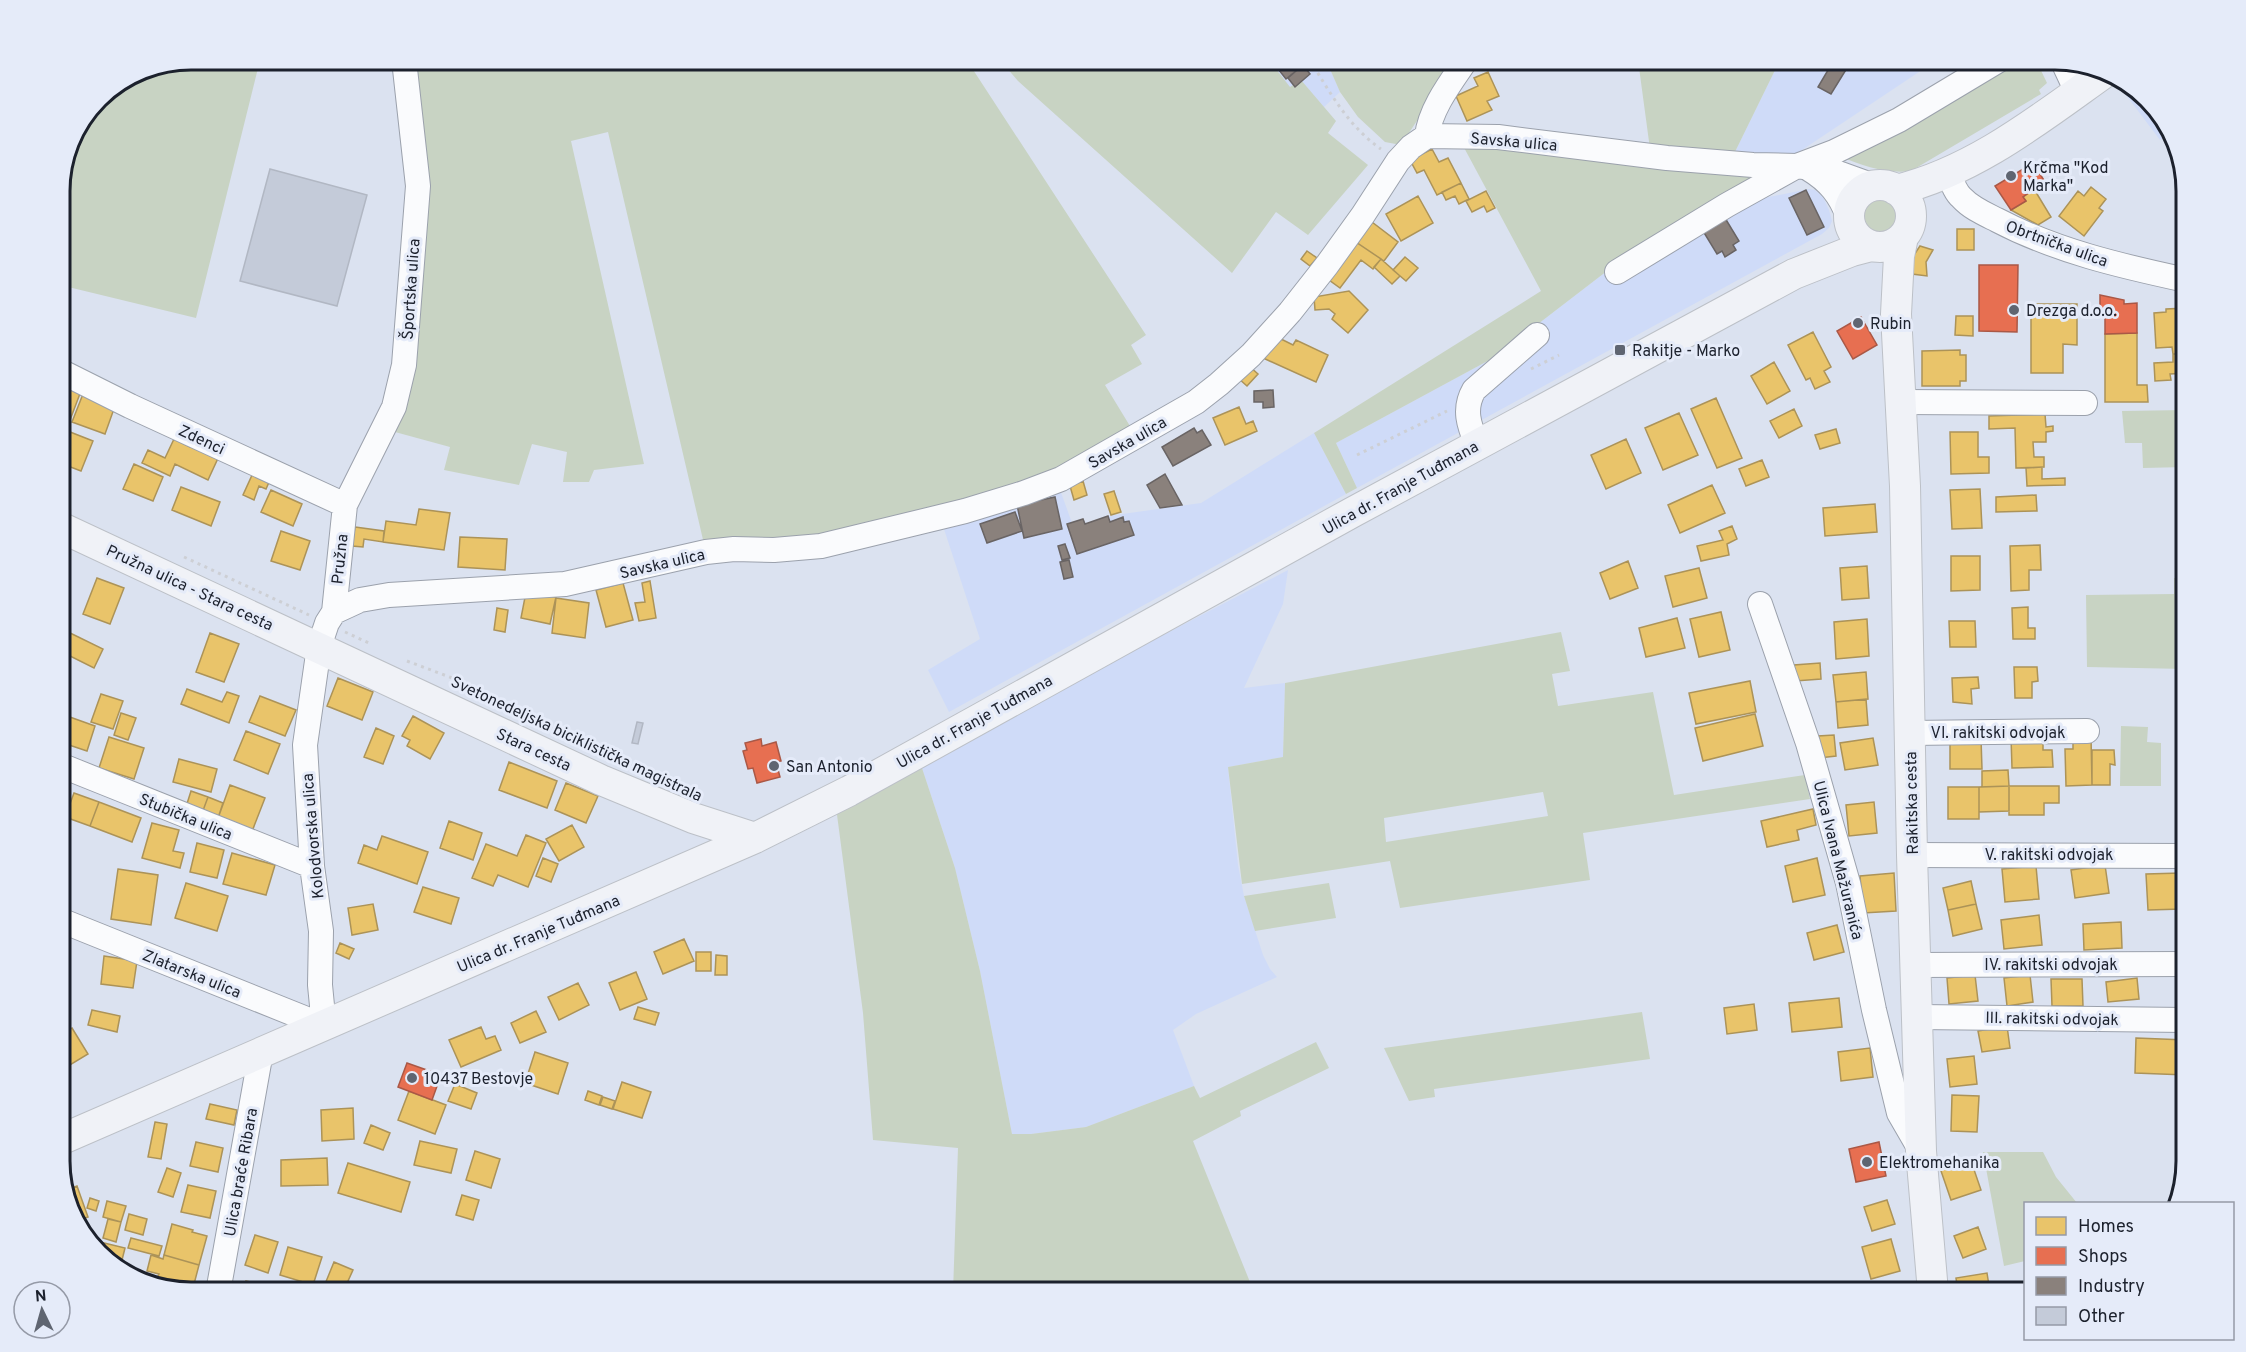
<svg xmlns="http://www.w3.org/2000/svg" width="2246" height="1352" font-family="Overpass,sans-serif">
	<rect width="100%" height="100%" fill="#dbe2f0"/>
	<path fill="#cfdbf8" d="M1269,60H1326L1340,92L1324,107L1301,81L1290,88Z
		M1780,60H1937L1793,156L1732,158Z
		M2129,87L2168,126L2170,133L2160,140L2123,91Z
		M1809,189L1815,190L1823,197L1829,210L1832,221L1829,228L1822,234L1357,488L1336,443L1495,357L1620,261L1754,200Z
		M1314,433L1346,494L949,712L928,670L980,639L942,523L1059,487L1072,523L1083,519L1086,524L1108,516L1201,503Z
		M1288,570L1283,604L1244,688L1285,683L1283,757L1228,767L1238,865L1244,896L1263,955L1270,969L1277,977L1196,1014L1173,1030L1194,1086L1086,1127L1031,1134H1012L980,971L955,868L920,762Z"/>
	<path fill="#c8d3c3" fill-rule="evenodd" d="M192,60H260L196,318L60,285V183L70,141L99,98L142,70Z
		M411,60H970L968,62L1146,335L1131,345L1142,364L1105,385L1133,431L1045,475L857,532L704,544L608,132L571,141L644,464L594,470L589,482H563L567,452L532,444L519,485L444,470L450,447L395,432L400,416Z
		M1000,60H1269L1290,87L1301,80L1336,121L1328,133L1368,165L1308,235L1276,212L1232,273L1018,81Z
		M1326,60H1457L1401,145L1385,142L1358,117L1340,92Z
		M1638,60H1780L1732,158L1650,149Z
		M2009,60H2036L2047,83L2039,90L2041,94L1911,171C1886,174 1864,166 1841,157Z
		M1461,142L1748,171L1752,179L1620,261L1495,357L1336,443L1357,488L1346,494L1314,433L1541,291Z
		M1859 217a20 20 0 1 1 40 0a20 20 0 1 1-40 0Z
		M2186,410V467L2143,468L2142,443H2125L2122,411Z
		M2174,578H2186V669L2087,667L2086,595L2174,594Z
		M1561,632L1570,671L1552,674L1558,706L1653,692L1674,795L1805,775L1810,799L1583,833L1590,880L1400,908L1390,861L1242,884L1228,767L1283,757L1285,683ZM1543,792L1548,816L1386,842L1384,818Z
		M2121,726L2148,727L2147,742L2161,743V786H2120Z
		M920,762L955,868L980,971L1012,1134H1031L1086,1127L1194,1086L1200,1098L1316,1042L1329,1068L1240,1111L1241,1116L1193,1141L1254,1292H953L958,1148L873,1140L863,1013L836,807Z
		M1329,883L1336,918L1255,931L1244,896Z
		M1642,1012L1650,1059L1434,1089L1435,1097L1409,1101L1384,1048Z
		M1983,1152H2043L2056,1177L2077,1203L2026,1204L2025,1261L2004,1266Z"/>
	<path fill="#e9c46a" stroke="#ac9358" stroke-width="1.5" d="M1488,72L1499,96L1487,101L1492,110L1467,121L1456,96L1478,86L1474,78Z
		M1432,149L1439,162L1448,158L1461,183L1437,195L1424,170L1417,173L1410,160Z
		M1461,183L1469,199L1459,204L1455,196L1446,200L1442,192Z
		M2091,187L2106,199L2099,208L2103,211L2084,236L2059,216L2078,191L2084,196Z
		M2034,189L2051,217L2038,225L2011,210L2026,201L2023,197Z
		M1486,191L1495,208L1487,212L1484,206L1472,212L1466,201Z
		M1418,196L1433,223L1401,241L1386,214Z
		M1368,219L1398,242L1384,261L1353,240Z
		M1957,229H1974V250H1957Z
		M1353,240L1381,259L1373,269L1361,260L1340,288L1325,277Z
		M1920,246L1933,250L1926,262L1927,276L1912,274V258Z
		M1307,251L1317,258L1310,266L1301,259Z
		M1405,257L1418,268L1406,281L1393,270Z
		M1381,259L1400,276L1392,284L1374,267Z
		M1349,291L1368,310L1348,333L1332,319L1335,314L1329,309L1315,310L1314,297Z
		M2031,304H2077V345L2063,344V373H2031Z
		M2186,308V354H2173L2172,347L2156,348L2154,313L2166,312V309Z
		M1956,316H1973V336L1955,335Z
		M1813,332L1831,367L1824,371L1830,382L1815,389L1810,378L1806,380L1788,345Z
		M2137,333V385H2147L2148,402H2105V334Z
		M1279,338L1293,345L1296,340L1328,355L1316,382L1263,358Z
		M1960,350V355H1966V381H1960V386H1922V351Z
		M2173,354H2186V373L2170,374L2171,380L2155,381L2154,363L2173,362Z
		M1774,362L1790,391L1767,404L1751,376Z
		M1248,365L1258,374L1247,386L1238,378Z
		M60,383L81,391L70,420L60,416Z
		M83,394L115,406L105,434L72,422Z
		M1716,398L1742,458L1717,468L1691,409Z
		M1239,407L1246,424L1253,421L1257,431L1225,445L1213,418Z
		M1794,409L1802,426L1779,438L1770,421Z
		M1679,413L1698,455L1663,470L1645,428Z
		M2045,414L2046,427L2053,426V431L2046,432V442H2033L2034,457H2044V467L2016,468L2015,428L1989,429V416Z
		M60,428L93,441L81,471L60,463Z
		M1836,429L1840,443L1820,449L1815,435Z
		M1950,432H1978V457H1989V473L1951,474Z
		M174,439L190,447L192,443L219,456L208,480L175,464L170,476L142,463L148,450L165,458Z
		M1626,439L1641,473L1606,489L1591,455Z
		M1762,460L1769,477L1746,486L1739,469Z
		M134,464L163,477L153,501L123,489Z
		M2042,467V479L2065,478V485L2027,486L2026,468Z
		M253,473L270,480L266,489L259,486L254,500L243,495Z
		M1083,481L1087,495L1074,500L1070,486Z
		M1712,485L1725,513L1680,533L1668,505Z
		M181,487L220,502L211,526L172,510Z
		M1980,489L1982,528L1952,529L1950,490Z
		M271,490L302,504L293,526L261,512Z
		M1114,491L1121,512L1111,515L1104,494Z
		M2036,495L2037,511L1996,512V497Z
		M1875,504L1877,532L1825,536L1823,508Z
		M419,509L450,513L444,550L383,542L386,521L416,525Z
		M1732,526L1737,539L1727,544L1729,555L1701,561L1697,546L1723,540L1719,531Z
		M355,527L384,531L383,542L364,539L363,547L352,546Z
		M281,531L310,541L300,570L271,561Z
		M460,537L507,539L505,570L458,567Z
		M2040,545L2041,570H2029V590L2011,591L2010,546Z
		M1951,556H1980V590L1951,591Z
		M1628,561L1638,588L1610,599L1600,573Z
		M1867,566L1869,598L1842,600L1840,568Z
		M1699,568L1707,598L1673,607L1665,576Z
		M60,575L69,579L60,597Z
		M97,578L124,588L110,624L83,614Z
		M650,581L656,618L639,621L635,603L645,602L642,583Z
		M623,583L633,620L606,627L596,590Z
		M526,592L556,597L550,624L521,618Z
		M556,598L589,603L585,638L552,633Z
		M2028,607V628H2035V639H2013L2012,608Z
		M497,608L508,610L505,632L494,630Z
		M1721,612L1730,650L1699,657L1690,619Z
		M1677,618L1685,648L1646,657L1639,628Z
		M1867,619L1869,656L1836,659L1834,622Z
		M1949,621H1975L1976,647H1950Z
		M64,630L103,649L94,668L60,651V636Z
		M210,633L239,644L224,682L196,672Z
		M1820,663L1821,679L1795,681L1794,665Z
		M2014,667H2037L2038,681L2032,682V698H2015Z
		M1866,672L1868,699L1836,702L1833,675Z
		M1978,677L1979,688L1971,689L1972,704L1953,702L1952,678Z
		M338,678L373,692L362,720L327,706Z
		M1750,681L1756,712L1696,724L1689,693Z
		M187,689L222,702L227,692L239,696L229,723L181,704Z
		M101,694L123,701L113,729L91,722Z
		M260,696L296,710L285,736L249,722Z
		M1866,699L1868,725L1838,728L1836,702Z
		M121,713L136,718L128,740L114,735Z
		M1755,714L1763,746L1703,761L1695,728Z
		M67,716L95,726L87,751L60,742V735Z
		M413,716L444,733L430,759L407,746L410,740L402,736Z
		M376,728L394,736L383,764L364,757Z
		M246,731L280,744L268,774L234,760Z
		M1834,735L1836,756L1819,758L1818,736Z
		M2043,736V750H2052L2053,767L2012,768L2011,737Z
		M2073,736H2091L2092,785L2066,786L2065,749H2073Z
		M109,737L144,748L134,779L99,768Z
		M1873,738L1878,765L1845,770L1840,743Z
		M1981,738L1982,769H1950V739Z
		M2092,750H2114L2115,765L2110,764V785H2092Z
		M179,759L217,769L211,792L173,782Z
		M509,762L557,781L547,808L499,790Z
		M2008,770L2009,786L1982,787V771Z
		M566,783L598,796L586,823L555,810Z
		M230,785L265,798L251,834L217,821Z
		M2009,786V811L1979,812V787Z
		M2009,786H2059V803H2044V815H2009Z
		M1948,787H1979V819H1948Z
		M191,791L208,797L201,816L185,810Z
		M74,793L99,802L90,826L65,817Z
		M208,797L223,803L217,821L201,816Z
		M99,802L141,818L132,842L90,826Z
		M1874,802L1877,833L1849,836L1846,805Z
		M1813,809L1816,825L1797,830L1799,840L1767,847L1761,821Z
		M449,821L482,833L473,860L440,848Z
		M152,823L179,830L173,851L184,853L180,868L142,858Z
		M572,825L584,847L559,861L546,839Z
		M526,835L546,843L528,887L498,875L493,886L472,878L486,844L517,856Z
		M382,836L428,852L417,884L358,863L364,845L377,850Z
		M197,843L224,850L217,878L190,872Z
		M232,853L275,865L266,895L223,884Z
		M543,858L558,864L551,882L536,876Z
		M1817,858L1825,895L1793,902L1785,866Z
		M2105,865L2109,893L2075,898L2071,870Z
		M2036,866L2039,899L2005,902L2002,869Z
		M118,869L158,875L151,925L111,919Z
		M1894,873L1896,911L1863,913L1860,876Z
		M2181,873L2182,909L2148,910L2146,874Z
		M1971,881L1976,904L1948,910L1943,888Z
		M186,883L228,896L217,931L175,918Z
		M423,887L459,898L451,924L414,912Z
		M373,904L378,930L352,935L348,908Z
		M1976,904L1982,929L1953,936L1948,910Z
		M2039,915L2042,945L2004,949L2001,920Z
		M2121,922L2122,948L2084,950L2083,924Z
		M1837,925L1844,952L1814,960L1807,933Z
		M684,939L694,961L663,974L654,952Z
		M340,943L354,949L349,959L336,953Z
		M696,952H711V971H696Z
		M716,955L727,956V975H715Z
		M104,956L137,961L133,988L101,984Z
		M636,972L647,999L620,1010L609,983Z
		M2181,974H2186V1006H2180Z
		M1975,975L1978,1001L1949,1004L1947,978Z
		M2030,975L2033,1002L2007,1006L2004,978Z
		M2137,978L2139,999L2108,1002L2106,982Z
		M2051,979H2082L2083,1006H2052Z
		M578,983L589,1005L559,1020L548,997Z
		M1839,998L1842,1027L1792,1032L1789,1003Z
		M1754,1004L1757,1030L1727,1034L1724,1008Z
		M638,1007L659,1013L655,1025L634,1019Z
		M92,1010L120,1016L117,1032L88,1025Z
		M536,1011L546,1032L520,1043L511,1023Z
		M2007,1026L2010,1048L1982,1052L1978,1031Z
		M481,1027L486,1039L495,1036L501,1050L461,1067L449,1040Z
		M72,1028L88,1054L60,1071V1036Z
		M2136,1038L2186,1040V1075L2135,1073Z
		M1870,1048L1873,1077L1841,1081L1838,1052Z
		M535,1052L568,1063L558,1094L525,1083Z
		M1974,1056L1977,1084L1950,1087L1947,1059Z
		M622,1082L651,1092L642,1118L613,1109Z
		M455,1084L477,1093L471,1109L448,1101Z
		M409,1091L446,1105L435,1134L398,1120Z
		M588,1091L602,1096L599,1105L585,1100Z
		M1952,1095L1979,1096L1977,1132L1951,1131Z
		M603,1097L615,1101L612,1109L600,1105Z
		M210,1104L237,1110L234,1125L206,1119Z
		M353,1108L354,1139L322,1141L321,1110Z
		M155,1122L167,1124L161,1159L148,1157Z
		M371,1125L390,1133L383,1150L364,1143Z
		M420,1141L457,1149L451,1173L414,1165Z
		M196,1142L223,1148L218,1172L190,1166Z
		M475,1151L500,1159L491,1188L466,1180Z
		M327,1158L328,1185L281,1186V1160Z
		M1970,1158L1981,1190L1951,1200L1940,1168Z
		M348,1163L410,1182L401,1212L338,1193Z
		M167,1168L181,1173L173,1197L158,1192Z
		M188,1185L216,1191L210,1218L181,1212Z
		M77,1186L88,1217L76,1221L67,1190Z
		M462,1195L479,1200L473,1220L456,1215Z
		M90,1198L99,1201L96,1211L87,1208Z
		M1887,1200L1895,1224L1872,1231L1864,1207Z
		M107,1201L126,1206L121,1222L103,1217Z
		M129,1214L147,1219L143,1235L125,1230Z
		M108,1219L121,1222L116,1242L103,1238Z
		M172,1224L193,1230L192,1232L207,1236L199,1265L164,1255Z
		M1978,1227L1986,1249L1963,1258L1954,1236Z
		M255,1235L278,1242L268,1273L245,1265Z
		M131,1238L162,1246L159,1256L128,1248Z
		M1891,1239L1900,1271L1871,1279L1862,1247Z
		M96,1241L125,1248L122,1260L107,1256L95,1244Z
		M288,1247L322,1257L313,1285L280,1275Z
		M151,1255L163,1259L164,1255L199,1265L193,1288L157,1278L159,1274L147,1271Z
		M334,1262L353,1270L343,1292L325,1284Z
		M1987,1273L1990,1292H1958L1956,1278Z
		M246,1281L272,1287L271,1292H244Z"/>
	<path fill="#e76f51" stroke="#aa5846" stroke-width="1.5" d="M2033,163L2047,185L2036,192L2034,189L2023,197L2026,201L2011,210L1995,186Z
		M1979,265H2018L2017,332L1979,331Z
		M2100,295L2124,300V304L2137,303V333L2105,334V310H2100Z
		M1861,317L1877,345L1853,359L1837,331Z
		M761,739L762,746L776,742L781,761L776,762L780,777L757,783L753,768L748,769L743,751L747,750L745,743Z
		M407,1063L441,1075L432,1100L398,1087Z
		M1879,1142L1886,1176L1856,1182L1849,1149Z"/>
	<path fill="#8a817c" stroke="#696464" stroke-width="1.5" d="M1271,60H1302L1300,61L1303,65L1286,79Z
		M1834,60H1852L1831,94L1818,87Z
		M1303,65L1310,74L1295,87L1288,78Z
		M1806,190L1824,227L1807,235L1789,198Z
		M1725,218L1739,241L1733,245L1736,250L1725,257L1722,251L1717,254L1703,231Z
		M1273,390L1274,407L1263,408V402H1254V391Z
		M1194,428L1197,433L1202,430L1211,445L1173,466L1162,447Z
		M1165,474L1182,505L1160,508L1147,485Z
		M1055,497L1062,529L1024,538L1017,505Z
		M1015,512L1022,531L987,543L980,524Z
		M1108,516L1110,522L1123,517L1124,522L1129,521L1134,535L1077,554L1067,524L1083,519L1085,524Z
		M1065,544L1070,558L1062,560L1058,546Z
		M1069,560L1073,577L1064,579L1060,562Z"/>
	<path fill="#c4cbd9" stroke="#b1b7c3" stroke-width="1.5" d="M270,169L367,195L337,306L240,281Z
		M637,722L643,723L638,744L632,743Z"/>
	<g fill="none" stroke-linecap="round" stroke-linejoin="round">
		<defs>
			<path id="minor" d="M2063,62L2077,92
				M1427,136C1430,109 1451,82 1466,60
				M1809,169C1829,181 1840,195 1848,216
				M1949,174C1952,182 1955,192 1962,198C1971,208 1985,214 1997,220C2056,251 2121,266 2186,280
				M1617,272L1727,205L1797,166L1834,152L1899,120L1999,60
				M60,371L130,406L345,505
				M1901,402L2085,403
				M1477,445C1469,425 1463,409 1474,390L1537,335
				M1760,604L1808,743L1848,883L1874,1010L1899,1113L1921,1151
				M334,612L360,600L389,595L565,584L706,552L734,549L774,550L821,546L965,511L1024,493L1061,479L1196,402L1219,384L1251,355L1290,312L1327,265L1363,215L1398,161L1411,147L1427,136L1498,137L1667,158L1753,165L1797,166L1838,173L1874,186
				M1910,733L2087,731
				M60,765L312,866
				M1912,855L2186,856
				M60,920L324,1026L320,985L321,931L312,866L305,745L319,647L327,623L334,612L345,505L394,407L404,365L418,186L404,60
				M1916,965L2186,964
				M1917,1017L2186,1020
				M218,1292L261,1052"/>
			<path id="major" d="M1849 216a31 31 0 1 1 62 0a31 31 0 1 1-62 0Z
				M1896,190C1973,172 2041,118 2104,73
				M1903,237L1899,256L1896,314L1905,486L1912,855L1921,1151L1933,1292
				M60,527L601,780L693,818L755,838
				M60,1140L755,838L849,791L1353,512L1794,274L1852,251L1871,246"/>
		</defs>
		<use href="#minor" stroke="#9ba1ac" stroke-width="26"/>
		<use href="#major" stroke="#bcc0c7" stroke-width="32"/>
		<path stroke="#cdcfd4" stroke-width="3" stroke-dasharray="3 4.5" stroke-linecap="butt" d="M1310,60C1330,93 1349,127 1381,149
			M1531,369L1559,355
			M1357,455L1447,411
			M60,499L70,504
			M184,557L309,615
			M345,632L371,644
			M407,661L471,685L521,714L632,765"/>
		<use href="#minor" stroke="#fafbfd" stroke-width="24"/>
		<use href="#major" stroke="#f0f2f7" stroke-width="30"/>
	</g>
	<g fill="#5f6571" stroke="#e5ebf9" stroke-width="2">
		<circle cx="2011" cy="176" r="6"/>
		<circle cx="2014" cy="310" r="6"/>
		<circle cx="1858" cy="323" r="6"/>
		<rect x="1614" y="344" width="12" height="12" rx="3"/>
		<circle cx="774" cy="766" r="6"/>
		<circle cx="412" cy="1078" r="6"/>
		<circle cx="1867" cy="1162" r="6"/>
	</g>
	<g text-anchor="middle" stroke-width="6" stroke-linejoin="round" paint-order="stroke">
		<g font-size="16" fill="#1c212d" stroke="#e5ebf9">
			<text transform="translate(1514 141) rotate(5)" y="6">Savska ulica</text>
			<text transform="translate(2057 243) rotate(20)" y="6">Obrtnička ulica</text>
			<text transform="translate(410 289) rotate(-86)" y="6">Športska ulica</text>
			<text transform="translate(202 439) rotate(25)" y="6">Zdenci</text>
			<text transform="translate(1127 442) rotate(-30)" y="6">Savska ulica</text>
			<text transform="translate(1400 487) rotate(-29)" y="6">Ulica dr. Franje Tuđmana</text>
			<text transform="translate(339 559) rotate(-84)" y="6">Pružna</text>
			<text transform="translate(662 563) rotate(-13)" y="6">Savska ulica</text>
			<text transform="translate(190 587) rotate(25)" y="6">Pružna ulica - Stara cesta</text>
			<text transform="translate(974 721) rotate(-29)" y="6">Ulica dr. Franje Tuđmana</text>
			<text x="1998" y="738">VI. rakitski odvojak</text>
			<text transform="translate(577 738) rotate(25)" y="6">Svetonedeljska biciklistička magistrala</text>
			<text transform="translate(534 749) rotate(25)" y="6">Stara cesta</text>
			<text transform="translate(1911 803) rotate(-91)" y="6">Rakitska cesta</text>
			<text transform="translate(186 816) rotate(22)" y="6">Stubička ulica</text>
			<text transform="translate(312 836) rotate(-95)" y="6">Kolodvorska ulica</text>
			<text x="2049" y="860">V. rakitski odvojak</text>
			<text transform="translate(1839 860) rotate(76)" y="6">Ulica Ivana Mažuranića</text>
			<text transform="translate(538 933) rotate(-23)" y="6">Ulica dr. Franje Tuđmana</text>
			<text x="2051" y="970">IV. rakitski odvojak</text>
			<text transform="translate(192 973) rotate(22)" y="6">Zlatarska ulica</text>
			<text transform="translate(2052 1018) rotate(1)" y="6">III. rakitski odvojak</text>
			<text transform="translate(240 1172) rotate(-80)" y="6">Ulica braće Ribara</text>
		</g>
		<g font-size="16" fill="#1c212d" stroke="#e5ebf9" text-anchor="start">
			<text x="2023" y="173">Krčma "Kod<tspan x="2023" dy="18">Marka"</tspan></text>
			<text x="2026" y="316">Drezga d.o.o.</text>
			<text x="1870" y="329">Rubin</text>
			<text x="1632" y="356">Rakitje - Marko</text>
			<text x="786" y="772">San Antonio</text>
			<text x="424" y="1084">10437 Bestovje</text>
			<text x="1879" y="1168">Elektromehanika</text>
		</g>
	</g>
	<path d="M0 0H2246V1352H0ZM191 70H2055A121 121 0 0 1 2176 191V1161A121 121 0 0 1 2055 1282H191A121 121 0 0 1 70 1161V191A121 121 0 0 1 191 70Z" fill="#e5ebf9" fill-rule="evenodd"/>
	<path fill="none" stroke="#1c212d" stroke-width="3" d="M191 70H2055A121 121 0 0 1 2176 191V1161A121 121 0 0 1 2055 1282H191A121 121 0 0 1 70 1161V191A121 121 0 0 1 191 70Z"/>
	<rect x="2024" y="1202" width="210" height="138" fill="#e5ebf9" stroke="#959aa7" stroke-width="1.5"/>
	<rect x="2036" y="1217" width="30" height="18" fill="#e9c46a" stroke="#959aa7" stroke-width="1.5"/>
	<text x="2078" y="1232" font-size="18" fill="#1c212d">Homes</text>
	<rect x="2036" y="1247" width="30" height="18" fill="#e76f51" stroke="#959aa7" stroke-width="1.5"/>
	<text x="2078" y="1262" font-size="18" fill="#1c212d">Shops</text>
	<rect x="2036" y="1277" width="30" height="18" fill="#8a817c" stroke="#959aa7" stroke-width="1.5"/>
	<text x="2078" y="1292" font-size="18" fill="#1c212d">Industry</text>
	<rect x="2036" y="1307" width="30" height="18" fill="#c4cbd9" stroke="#959aa7" stroke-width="1.5"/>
	<text x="2078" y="1322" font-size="18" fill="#1c212d">Other</text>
	<g transform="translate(42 1310) rotate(355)"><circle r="28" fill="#e5ebf9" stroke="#959aa7" stroke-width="1.5"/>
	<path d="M0-4.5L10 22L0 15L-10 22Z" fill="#5f6571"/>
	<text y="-9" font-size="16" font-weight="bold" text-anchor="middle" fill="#1c212d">N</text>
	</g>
</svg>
